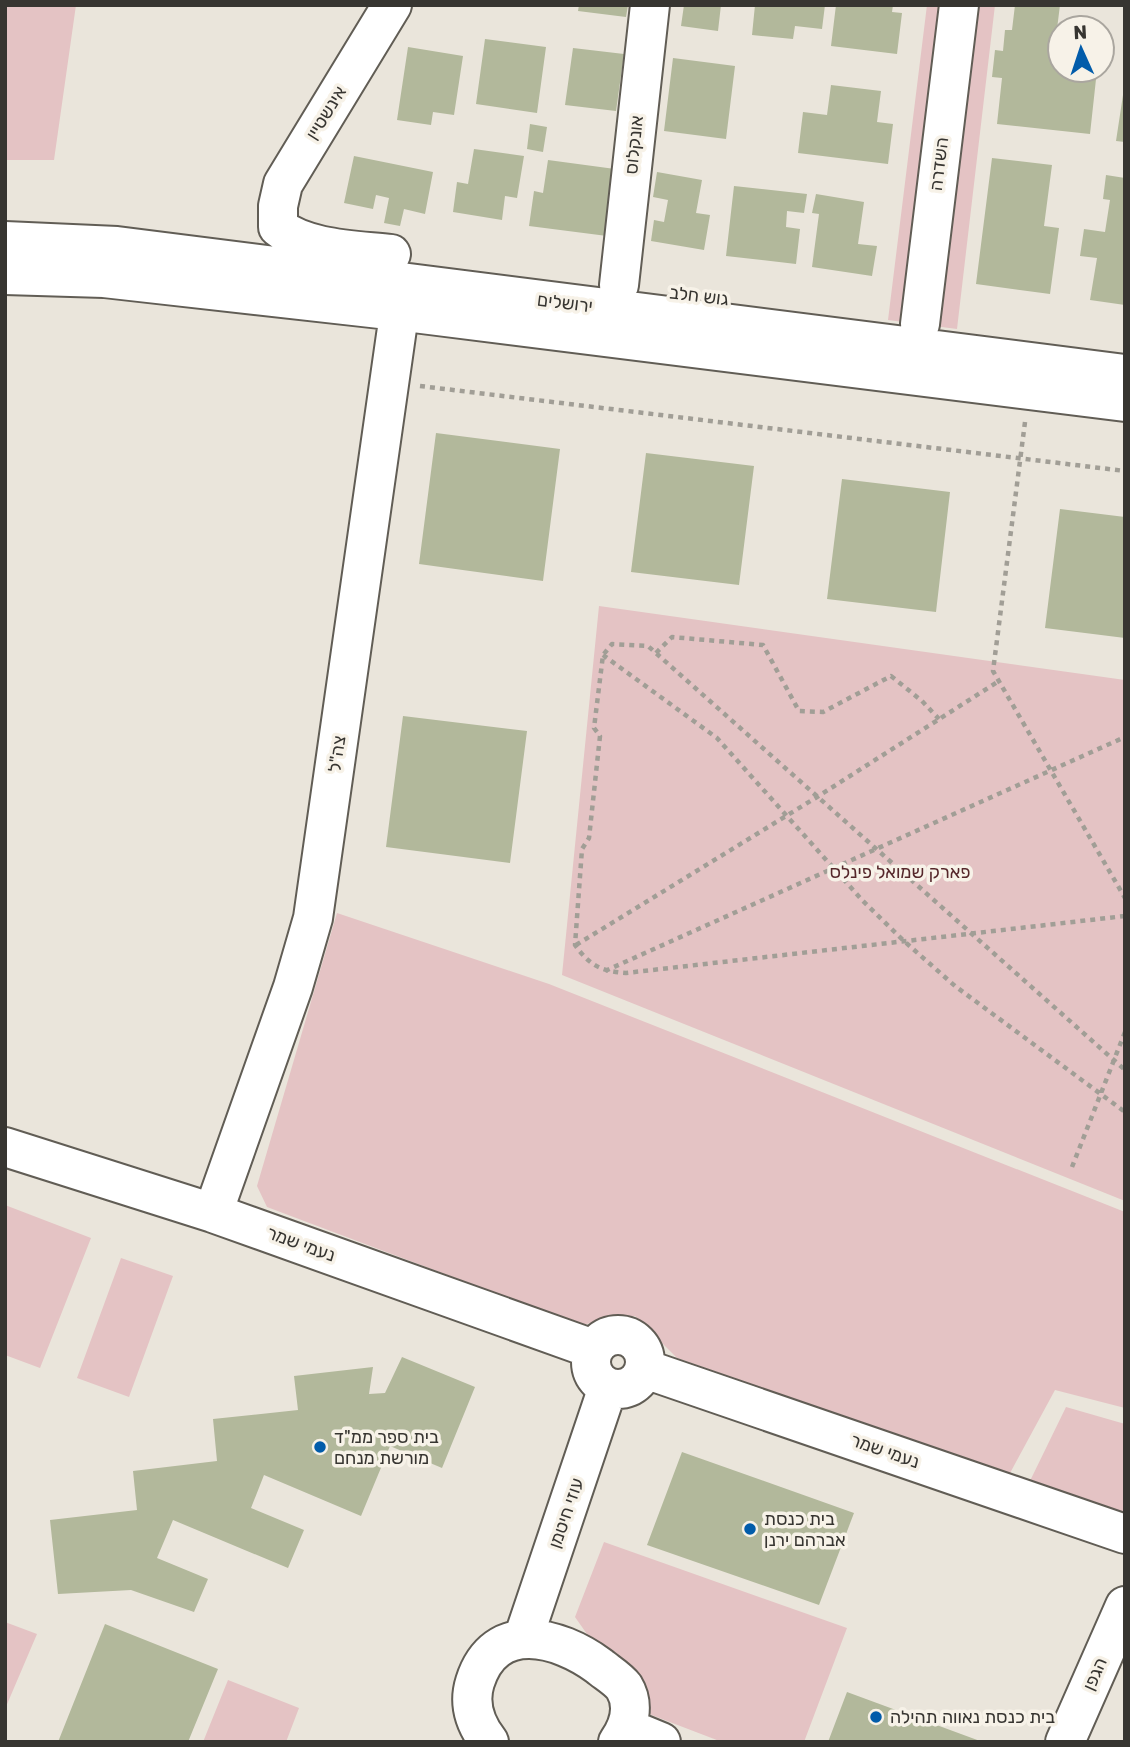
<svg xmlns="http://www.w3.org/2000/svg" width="1130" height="1747" font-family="Rubik,'Noto Sans Hebrew',sans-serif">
	<rect width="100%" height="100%" fill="#eae5db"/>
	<path fill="#e4c3c4" d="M5,5H76L54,160H5Z
		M927,5H995L957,329L888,320Z
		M599,606L1125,680V1201L562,975Z
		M337,913L549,984L1125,1212V1408L1055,1390L1009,1475L677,1358L635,1316L580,1325L267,1207L257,1186Z
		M5,1205L91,1238L40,1368L5,1355Z
		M121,1258L173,1276L129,1397L77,1378Z
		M1066,1407L1125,1424V1516L1028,1485Z
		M604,1542L847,1628L804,1742H722L641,1711L575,1617Z
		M5,1622L37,1634L5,1709Z
		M228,1680L299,1708L286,1742H203Z"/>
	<path fill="#b2b89b" d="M579,5H628L626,17L578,11Z
		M684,5H721L718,31L681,26Z
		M755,5H825L822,29L795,26L793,39L752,35Z
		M836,5H893L892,12L902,13L897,54L831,46Z
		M1015,5H1060L1053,61L1060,62V70H1097L1090,134L997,124L1002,78L992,77L995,50L1003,51L1005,30H1012Z
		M485,39L546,47L537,113L476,104Z
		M408,47L463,56L454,115L433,112L431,125L397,120Z
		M573,48L624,54L616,111L565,105Z
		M673,58L735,66L726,139L664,131Z
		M831,85L881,91L877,122L893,124L888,164L798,153L803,112L827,115Z
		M1123,95H1125V142L1116,141Z
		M530,124L547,127L543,152L527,149Z
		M474,149L524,156L517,198L505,196L502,220L453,212L457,182L468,184Z
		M354,156L433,172L425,214L404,209L400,226L384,223L389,198L376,195L373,209L344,203Z
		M992,158L1052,165L1044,226L1059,228L1050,294L976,284Z
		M548,160L615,169L607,236L529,226L534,191L543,193Z
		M657,172L702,180L696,213L710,215L704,250L651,241L654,220L664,222L668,200L653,197Z
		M1106,175L1125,178V305L1090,300L1097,258L1080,256L1084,229L1105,232L1110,200L1103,199Z
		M734,186L807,194L804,213L787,211L786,227L800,229L796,264L726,256Z
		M816,194L864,202L858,244L877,246L872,276L812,267L819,214L812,213Z
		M436,433L560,449L543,581L419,564Z
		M646,453L754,466L739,585L631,572Z
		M842,479L950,492L936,612L827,599Z
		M1060,509L1125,517V638L1045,628Z
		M403,716L527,731L510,863L386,847Z
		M402,1357L475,1387L442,1468L390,1446L361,1516L264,1475L251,1508L304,1530L288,1568L173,1520L157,1558L208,1579L194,1612L131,1590L58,1594L50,1520L137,1510L133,1471L217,1461L213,1419L298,1410L294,1376L373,1367L369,1394L385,1393Z
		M682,1452L854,1513L819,1605L647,1545Z
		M105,1624L218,1669L188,1742H58Z
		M847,1692L980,1741V1742H828Z"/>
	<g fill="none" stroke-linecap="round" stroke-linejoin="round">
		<defs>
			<path id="minor" d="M5,241L117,246L1125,374
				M391,254C355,250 307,250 278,227V206L283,184L392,5
				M5,275L104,278L398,311L1125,402
				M619,285L650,5
				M920,324L959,5
				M5,1147L213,1213L593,1349
				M213,1213L293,987L313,918L403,286
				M591 1362a27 27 0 1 1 54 0a27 27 0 1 1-54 0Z
				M645,1369L1125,1534
				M523,1639L608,1387
				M627,1728L661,1742
				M489,1742C475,1724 468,1704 475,1682C495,1619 558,1636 599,1666C606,1672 618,1679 624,1687C635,1705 629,1726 618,1742
				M1065,1742L1125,1606"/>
		</defs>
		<use href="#minor" stroke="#615d55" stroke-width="42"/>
		<path stroke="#a19e96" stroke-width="4.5" stroke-dasharray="5 5" stroke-linecap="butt" d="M420,386L1125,471
			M1025,422L993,671L1125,898
			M656,653L672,637L763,645L799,711L823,712L891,676L922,701L939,719
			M603,655L717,738L863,901L904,941L955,986L1125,1112
			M1125,916L626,973C601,971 590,966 575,945L582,849L589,838L600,736L594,728L603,655L612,644L648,646L1125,1070
			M576,945L817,797L999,681
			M605,971L1125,737
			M1072,1167L1125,1032"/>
		<use href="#minor" stroke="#fff" stroke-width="38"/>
	</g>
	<g fill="#025caa" stroke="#f7f2e8" stroke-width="2.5">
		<circle cx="320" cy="1447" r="7"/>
		<circle cx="750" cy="1529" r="7"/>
		<circle cx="876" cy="1717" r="7"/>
	</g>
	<g text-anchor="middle" stroke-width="7" stroke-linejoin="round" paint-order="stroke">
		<g font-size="18" fill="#373531" stroke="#f7f2e8">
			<text transform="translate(326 113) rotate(-58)" y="6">אינשטיין</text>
			<text transform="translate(634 145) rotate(-84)" y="6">אונקלוס</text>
			<text transform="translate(939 164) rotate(-83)" y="6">השדרה</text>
			<text transform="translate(699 296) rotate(7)" y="6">גוש חלב</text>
			<text transform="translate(565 303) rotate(7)" y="6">ירושלים</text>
			<text transform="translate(337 754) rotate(-82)" y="6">צה"ל</text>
			<text transform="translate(301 1244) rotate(20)" y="6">נעמי שמר</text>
			<text transform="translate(885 1451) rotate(19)" y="6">נעמי שמר</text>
			<text transform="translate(566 1513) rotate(-71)" y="6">עוזי חיטמן</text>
			<text transform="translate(1095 1674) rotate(-66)" y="6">הגפן</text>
		</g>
		<g font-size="18" fill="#56272b" stroke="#f7f2e8">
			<text x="900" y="878">פארק שמואל פינלס</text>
		</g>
		<g font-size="18" fill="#373531" stroke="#f7f2e8" text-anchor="start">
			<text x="334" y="1443">בית ספר ממ"ד<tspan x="334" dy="21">מורשת מנחם</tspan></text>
			<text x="764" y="1525">בית כנסת<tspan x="764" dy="21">אברהם ירנן</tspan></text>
			<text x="890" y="1723">בית כנסת נאווה תהילה</text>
		</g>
	</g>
	<rect width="1130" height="1747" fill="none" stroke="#373531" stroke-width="14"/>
	<g transform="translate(1081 49) rotate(357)"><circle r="33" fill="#f7f2e8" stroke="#aaa69f" stroke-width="2"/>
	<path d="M0-5L12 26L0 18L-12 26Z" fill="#025caa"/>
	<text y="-10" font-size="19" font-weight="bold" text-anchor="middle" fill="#373531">N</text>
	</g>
</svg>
